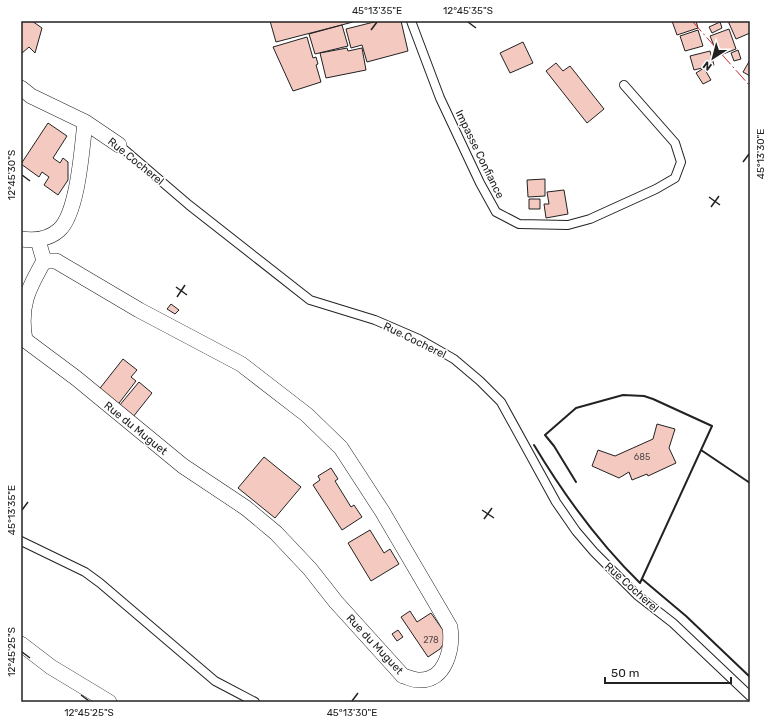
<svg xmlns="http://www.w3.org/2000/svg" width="771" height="723" font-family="Rubik,sans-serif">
	<rect width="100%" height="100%" fill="#fff"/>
	<path fill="#f3c9c0" stroke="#222" d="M21,21H32L42,28L35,53L29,47L21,54Z
		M270,21H353V22L276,42Z
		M378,21H401L408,51L367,62L362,45L351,48L346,29Z
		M672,21H696L698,28L677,35Z
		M728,21H750V33L736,39Z
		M720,22L722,28L712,33L709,27Z
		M342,25L348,46L315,54L309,34Z
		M729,29L736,49L718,56L710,36Z
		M698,30L703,46L685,51L680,36Z
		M307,37L313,58L316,57L318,64L316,65L321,82L293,91L273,47Z
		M523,42L533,63L510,73L500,53Z
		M347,48L348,51L362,48L366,70L326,78L320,53Z
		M738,50L741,59L734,61L731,53Z
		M710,51L714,65L694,70L690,56Z
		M750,60V76L743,72Z
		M556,63L563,71L570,66L604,109L587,123L546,71Z
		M704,68L711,80L703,84L696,73Z
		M48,123L67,136L53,158L60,163L63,158L68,162V180L58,195L44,185L49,177L42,172L39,177L21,164Z
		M545,179V196L528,197L527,180Z
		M564,190L568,214L546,218L544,204H549L547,192Z
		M529,199H540V209H529Z
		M171,304L179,310L175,314L167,309Z
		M123,359L137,370L131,377L136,381L116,407L97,392Z
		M139,382L152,393L133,417L119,406Z
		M657,424L675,429L669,448L676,463L648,476L647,474L632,480L629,472L619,478L592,466L598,450L615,456L653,439Z
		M264,457L301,487L275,518L238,488Z
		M331,468L338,479L335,481L351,507L354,505L362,517L342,530L313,485L320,480L318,476Z
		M370,530L384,553L390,549L399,564L371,581L348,543Z
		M410,611L417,622L431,613L445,633L444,643L440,649L428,657L401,617Z
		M398,630L403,637L397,641L392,634Z"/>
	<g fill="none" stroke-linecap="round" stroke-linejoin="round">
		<defs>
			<path id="service" d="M411,21L440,98L480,183L496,212L519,224L568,225L590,219L656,189L675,178L681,162L675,143L624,85
				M119,145L189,205L310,300L375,320L419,339L454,359L480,381L501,402L556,502L576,531L594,552L637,595L673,623L750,696
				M21,541L85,572L100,583L215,681L255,702"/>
			<path id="minor" d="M21,88L31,96L85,122L119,145
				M21,239C34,241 49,239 59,230C78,213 82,148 85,122
				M38,240L44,261C28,289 19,306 25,340L76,378L183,466L246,508L276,533L310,569L336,602L403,676C408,677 413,680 418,680C446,682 453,648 450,627L382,511L341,448L307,415L241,364L139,310L56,261H44
				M21,644L51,667L109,702"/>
		</defs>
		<use href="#service" stroke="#222" stroke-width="10"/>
		<use href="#minor" stroke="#222" stroke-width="16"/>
		<use href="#service" stroke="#fff" stroke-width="8"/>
		<use href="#minor" stroke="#fff" stroke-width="15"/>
		<path stroke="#222" stroke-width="2" d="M534,445C564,495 598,542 640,583L712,426L653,399L644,396L623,395L576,408L545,435L554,446L576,482
			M701,450L750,483
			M642,579L686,616L750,677"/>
		<path stroke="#c62828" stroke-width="1" stroke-dasharray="14 3 2 3" stroke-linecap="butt" d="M692,21L750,86"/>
	</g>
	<path fill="none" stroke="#222" stroke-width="1.5" d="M468,22L476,28M371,30L377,22M743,162L749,154M22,175L30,181M709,197L720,205M711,207L719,196M176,287L187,295M177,297L185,285M22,510L28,502M482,510L494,518M484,519L492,508M22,652L30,658M81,695L89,701M352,701L358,693"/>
	<g text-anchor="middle" stroke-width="3" stroke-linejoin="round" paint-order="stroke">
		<g font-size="9" fill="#564c4a">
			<text x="642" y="460">685</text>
			<text x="431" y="643">278</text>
		</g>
		<g font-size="11" fill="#222" stroke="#fff">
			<text transform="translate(480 154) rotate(64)" y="4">Impasse Confiance</text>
			<text transform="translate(136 161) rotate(39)" y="4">Rue Cocherel</text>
			<text transform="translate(415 340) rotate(26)" y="4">Rue Cocherel</text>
			<text transform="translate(136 428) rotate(39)" y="4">Rue du Muguet</text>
			<text transform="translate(632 587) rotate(42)" y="4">Rue Cocherel</text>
			<text transform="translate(375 644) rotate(47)" y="4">Rue du Muguet</text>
		</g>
	</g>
	<rect width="771" height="723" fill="none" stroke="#ffffff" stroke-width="44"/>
	<g transform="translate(713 58) rotate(216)" stroke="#ffffff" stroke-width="3" paint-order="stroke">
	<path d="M0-3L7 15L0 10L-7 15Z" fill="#222222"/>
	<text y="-6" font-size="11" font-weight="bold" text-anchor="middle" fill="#222222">N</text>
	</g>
	<path d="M605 677v6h126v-6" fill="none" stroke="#222222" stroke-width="2"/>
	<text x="611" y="677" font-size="12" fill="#222222" stroke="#ffffff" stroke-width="3" paint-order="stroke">50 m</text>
	<rect x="22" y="22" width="727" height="679" fill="none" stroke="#222" stroke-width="1.5"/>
	<g font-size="10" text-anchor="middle" fill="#222">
		<text x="377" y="14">45°13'35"E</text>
		<text x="468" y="14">12°45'35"S</text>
		<text transform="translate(760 154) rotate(-90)" y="4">45°13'30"E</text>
		<text transform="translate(11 175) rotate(-90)" y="4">12°45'30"S</text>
		<text transform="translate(11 510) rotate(-90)" y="4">45°13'35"E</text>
		<text transform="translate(11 652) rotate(-90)" y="4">12°45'25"S</text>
		<text x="89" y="716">12°45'25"S</text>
		<text x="352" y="716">45°13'30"E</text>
	</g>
</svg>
